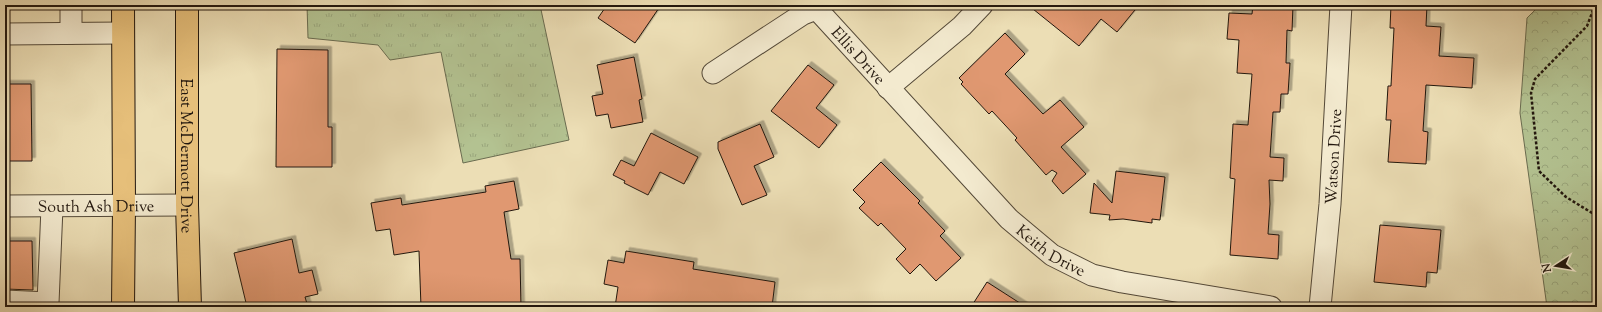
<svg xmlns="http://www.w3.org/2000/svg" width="1602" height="312" font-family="'Sorts Mill Goudy',serif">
	<defs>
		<pattern id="grass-tufts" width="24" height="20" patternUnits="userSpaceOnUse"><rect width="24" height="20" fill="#b3c291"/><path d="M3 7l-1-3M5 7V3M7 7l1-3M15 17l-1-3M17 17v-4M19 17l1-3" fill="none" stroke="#9aa67c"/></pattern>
		<pattern id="park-crowns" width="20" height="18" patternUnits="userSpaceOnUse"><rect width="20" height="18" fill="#b3c291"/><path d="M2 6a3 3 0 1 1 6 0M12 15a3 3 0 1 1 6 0" fill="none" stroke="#9aa67c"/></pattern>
		<filter id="shadow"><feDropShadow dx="3.5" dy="-3.5" stdDeviation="0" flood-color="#0004"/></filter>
	</defs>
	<rect width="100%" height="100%" fill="#ecdeb5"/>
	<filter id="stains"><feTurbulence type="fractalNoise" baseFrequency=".005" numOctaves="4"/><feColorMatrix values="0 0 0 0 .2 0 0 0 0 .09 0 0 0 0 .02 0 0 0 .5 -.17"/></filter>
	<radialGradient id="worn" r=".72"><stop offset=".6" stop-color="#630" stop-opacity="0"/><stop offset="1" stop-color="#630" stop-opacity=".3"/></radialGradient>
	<path fill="url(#grass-tufts)" stroke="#6a6c50" d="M307,5H540L569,140L463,163L441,52L390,60L378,45L308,38Z"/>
	<path fill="url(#park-crowns)" stroke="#6a6c50" d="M1540,5H1597V307H1547L1520,113L1527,18Z"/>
	<path fill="#e09871" stroke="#22170e" filter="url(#shadow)" d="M607,5H661L635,43L598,18Z
		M1028,5H1139L1117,32L1101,19L1079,46Z
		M1253,5H1293L1292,31L1287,30L1286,63H1290L1288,94H1281L1280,112H1273L1270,157L1284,158L1283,181L1269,180L1270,204L1268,234L1279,235L1278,259L1230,255L1235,179L1230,178L1233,124L1248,125L1252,74L1237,73L1239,40L1227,39L1229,13L1252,14Z
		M1391,5H1427L1426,26L1441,27L1439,56L1474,58L1472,88L1426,85L1423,131L1428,132L1426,164L1388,162L1391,120H1386L1388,86H1391L1394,28H1390Z
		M1005,33L1025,54L1005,74L1043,114L1060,100L1084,127L1061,147L1086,174L1063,194L1052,181L1057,173L1052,170L1046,175L1015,140L1017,138L992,111L989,114L961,84L963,82L959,78Z
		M277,49L328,50V127H332V167H276Z
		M634,57L642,99L639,100L643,122L611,128L608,114L596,116L592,96L603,94L597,65Z
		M808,65L834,85L816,108L837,125L819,148L771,111Z
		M5,84H31L32,161H5Z
		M760,124L774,157L754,166L767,195L742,205L718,149V142Z
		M651,133L698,157L684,184L660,172L648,195L624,183L625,181L613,175L621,160L634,166Z
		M881,162L920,201L918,203L945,231L940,236L961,258L936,281L920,264L910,274L896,259L906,249L881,223L878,226L859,208L865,202L853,190Z
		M1116,171L1165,177L1160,220L1152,219V223L1123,219L1109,220L1110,215L1090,213L1094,183L1112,203Z
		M514,181L519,209L504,212L511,259H520L521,307H421L419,251L394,255L390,229L376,231L371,203L401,198L402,205L486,192L485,186Z
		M1380,225L1441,230L1437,273L1427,272L1426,287L1374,282Z
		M292,239L299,273L312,270L318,294L305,297L308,307H247L234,253Z
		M5,241H32L33,290L5,289Z
		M626,251L694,262L693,269L775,282L772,307H615L618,287L604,284L608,260L624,263Z
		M987,282L1026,307H971Z"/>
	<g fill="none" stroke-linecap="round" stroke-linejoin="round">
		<defs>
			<g id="minor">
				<path id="s1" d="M813,5L1009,219L1052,255L1092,275L1122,282L1271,307"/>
				<path d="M71,33V5"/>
				<path d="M5,34L122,33"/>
				<path d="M713,73L803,14L816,9"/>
				<path d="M888,88L962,26L982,5"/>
				<path id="s2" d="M5,206L187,205"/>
				<path d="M5,301L48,303L52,207"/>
				<path id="s3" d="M1320,307L1330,204L1341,5"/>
			</g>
			<g id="major">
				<path id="s4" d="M187,5V205L190,307"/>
				<path d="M123,307L124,206L123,5"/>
			</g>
		</defs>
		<use href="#minor" stroke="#544938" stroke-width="23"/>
		<use href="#major" stroke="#22170e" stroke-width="24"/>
		<path stroke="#22170e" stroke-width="2.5" stroke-dasharray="3 2" stroke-linecap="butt" d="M1595,5L1587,26L1535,79L1531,93L1539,171L1566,197L1597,216"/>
		<use href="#minor" stroke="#f3eacf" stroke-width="21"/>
		<use href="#major" stroke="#e6bf7a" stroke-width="22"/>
	</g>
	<g text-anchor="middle" stroke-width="3" stroke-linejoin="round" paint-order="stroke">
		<g font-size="16" fill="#22170e" stroke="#f3eacf">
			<text dy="6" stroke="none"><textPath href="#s1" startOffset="68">Ellis Drive</textPath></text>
			<text dy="6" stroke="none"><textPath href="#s4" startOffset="151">East McDermott Drive</textPath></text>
			<text dy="6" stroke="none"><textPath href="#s3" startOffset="151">Watson Drive</textPath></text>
			<text dy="6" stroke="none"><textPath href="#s2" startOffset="91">South Ash Drive</textPath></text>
			<text dy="6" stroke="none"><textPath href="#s1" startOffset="343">Keith Drive</textPath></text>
		</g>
	</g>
	<rect width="1602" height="312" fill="none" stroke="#ecdeb5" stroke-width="20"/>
	<rect x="6" y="6" width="1590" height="300" fill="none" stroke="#22170e" stroke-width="2"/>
	<rect x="10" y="10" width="1582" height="292" fill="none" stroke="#22170e"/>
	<g transform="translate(1556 266) rotate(258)" stroke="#f3eacf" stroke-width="3" paint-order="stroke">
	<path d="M0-3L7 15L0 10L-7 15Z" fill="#22170e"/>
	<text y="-6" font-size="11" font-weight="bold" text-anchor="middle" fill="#22170e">N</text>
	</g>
	<rect width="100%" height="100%" filter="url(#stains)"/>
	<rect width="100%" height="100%" fill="url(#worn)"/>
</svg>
